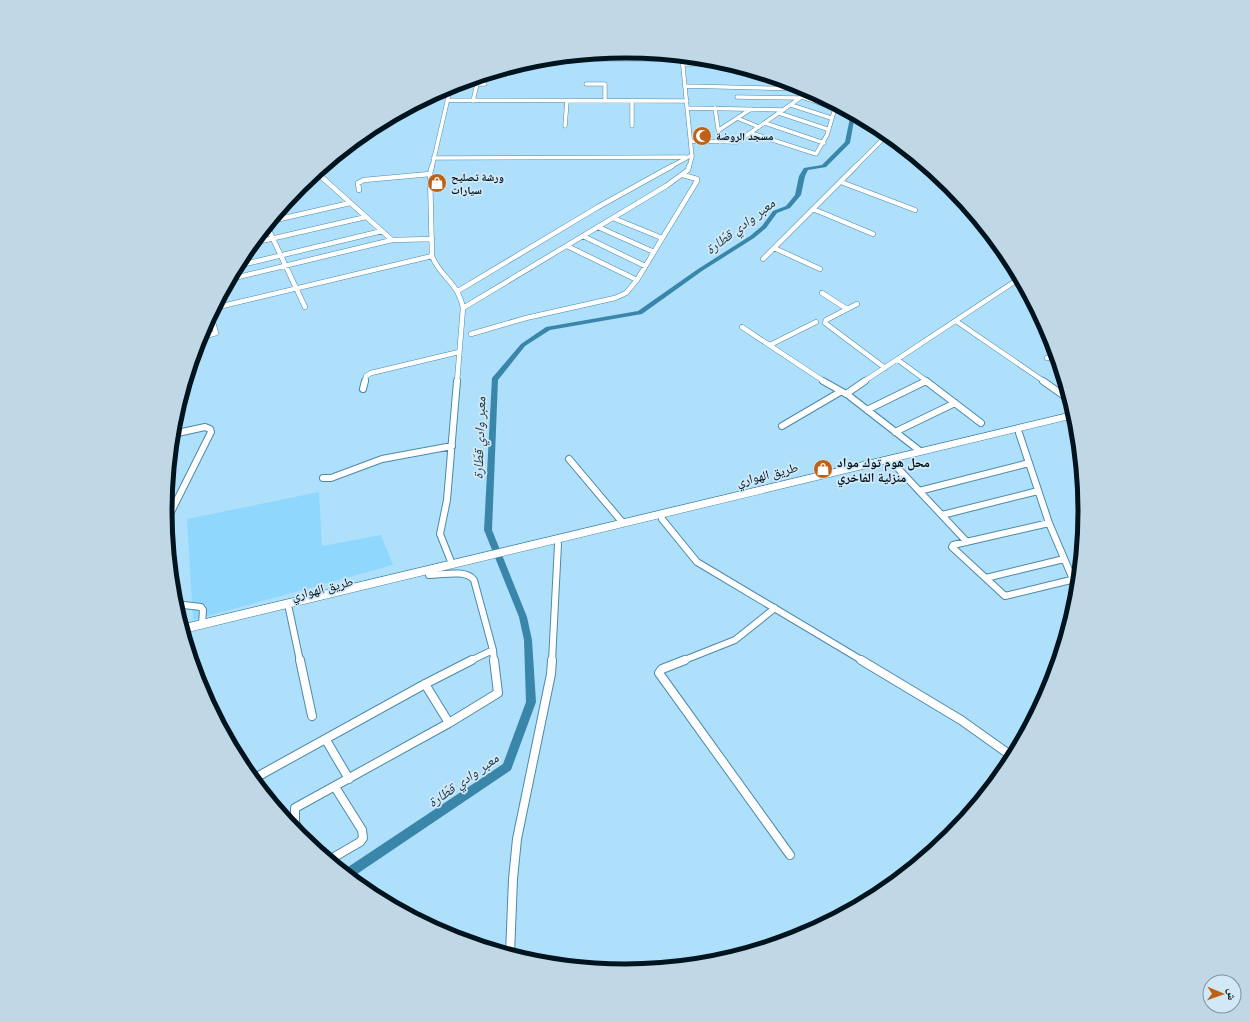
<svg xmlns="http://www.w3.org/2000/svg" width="1250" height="1022" font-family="'Space Grotesk','Noto Naskh Arabic',sans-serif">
	<rect width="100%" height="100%" fill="#aee0fb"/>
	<path fill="#8fd7fd" d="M319,492L322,546L381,535L393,565L193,620L187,519Z"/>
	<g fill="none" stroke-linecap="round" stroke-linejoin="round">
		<path fill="#3986aa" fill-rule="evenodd" d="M851,113L855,115L850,143L826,167L808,170L805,176L801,195L790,208L777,213L766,228L754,238L702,271L642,314L550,330L525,346L498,380L492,530L527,617L532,640L536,702L511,770L351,878L342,871L503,764L526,702L524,640L519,617L484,530L492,378L521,344L546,327L638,311L698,269L750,236L762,226L773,211L786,206L795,195L799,176L804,168L822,165L845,142Z"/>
		<defs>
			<path id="minor-far3" d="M682,57L692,157L689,167
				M542,59H682
				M683,64H730
				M505,75L506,69
				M456,84H477L473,101
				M477,84H485
				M586,84H605V101
				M685,86L807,89
				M737,97L800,98
				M802,97L835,108
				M447,100L687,101
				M632,101V126
				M791,105L831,118
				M687,108L784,110
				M715,108L720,142
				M779,113L827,129
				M737,118L759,127
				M765,123L824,143
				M565,126L567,101
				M719,130L751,109
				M751,133L816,154L827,135L836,105
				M691,141L737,142L810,91
				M433,158L686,157
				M432,167L451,85
				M670,167L692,155
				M855,167L888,134"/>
			<path id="minor-far2" d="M432,166L430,174L432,256C440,277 458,282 463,308
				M316,172L392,240L432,239
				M841,182L915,210
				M359,190L358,183L364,180L430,174
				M813,209L873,234
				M613,218L662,238
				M271,221L350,203
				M267,226L305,307
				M598,227L654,252
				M583,236L645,266
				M253,243L366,217
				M567,246L637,280
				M774,248L820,269
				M763,259L856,166
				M237,266L382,231
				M230,279L392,240
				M458,291L598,207L672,166
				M822,293L847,309
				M857,304L826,320L825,323L885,368
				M214,308L432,256
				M956,321L1045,382
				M742,327L825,382
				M471,334L526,318L615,298L626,293L637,280L697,181V179L683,175
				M199,338L216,333L211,315
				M770,345L816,322
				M1047,358L1056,356
				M898,360L928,382
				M365,382L366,376L371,373L459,352
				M457,382L463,308L666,186L688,170L689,166
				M863,382L1020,278
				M924,382L927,381"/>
			<path id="minor-far1" d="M823,381L848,395L920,451
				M926,381L981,423
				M1043,381L1070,400
				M363,389L365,381
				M846,394L865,381
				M867,410L926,381
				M782,426L840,392
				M895,432L955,403
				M1019,433L1049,523
				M569,459L623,523
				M893,463L967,542
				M323,478H331L382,459L452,446
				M919,491L1029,463
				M942,515L1038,491
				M662,519L697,562L863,661
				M166,522L211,432L210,429L205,427L173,434
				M1049,523L1072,577L1071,580L1005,596L952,547L953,545Z
				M452,564L440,534L447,500L457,381
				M429,575C442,575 466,569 474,580L493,650L494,661
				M986,578L1064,559
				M175,604L201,607L203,610L202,624
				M289,609L300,661
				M470,661L493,650
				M552,661L558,544
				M682,661L735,640L775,608"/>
			<path id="minor" d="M300,660L312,716
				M685,660L662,669L659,673L790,855
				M861,660L961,720L1013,757
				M425,684L449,723
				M326,740L349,779
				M253,779L425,684L472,660
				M301,837L295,822V808L449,723L498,693L494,660
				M329,860L360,842L363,838L362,830L335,787
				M510,954L513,879L517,839L551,674L552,660"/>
			<path id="highway" d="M1073,412L1074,418L184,633L181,625Z"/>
		</defs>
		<use href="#minor-far3" stroke="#4c89a9" stroke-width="4.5"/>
		<use href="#minor-far2" stroke="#4c89a9" stroke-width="5.5"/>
		<use href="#minor-far1" stroke="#4c89a9" stroke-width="8"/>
		<use href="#minor" stroke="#4c89a9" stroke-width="10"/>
		<use href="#highway" stroke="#4c89a9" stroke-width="1"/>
		<use href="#minor-far3" stroke="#fff" stroke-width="3.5"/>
		<use href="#minor-far2" stroke="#fff" stroke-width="4.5"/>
		<use href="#minor-far1" stroke="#fff" stroke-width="6"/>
		<use href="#minor" stroke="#fff" stroke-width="8"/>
		<use href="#highway" fill="#fff" fill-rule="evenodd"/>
	</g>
	<defs>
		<symbol id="mosque-disc" viewBox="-11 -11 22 22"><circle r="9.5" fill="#be6115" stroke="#d1e9f7"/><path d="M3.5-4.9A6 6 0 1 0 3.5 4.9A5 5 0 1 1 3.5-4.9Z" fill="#fff"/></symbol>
		<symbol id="shop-disc" viewBox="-11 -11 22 22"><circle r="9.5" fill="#be6115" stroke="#d1e9f7"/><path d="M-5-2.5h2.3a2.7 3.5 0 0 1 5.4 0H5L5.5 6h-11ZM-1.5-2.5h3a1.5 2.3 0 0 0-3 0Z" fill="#fff"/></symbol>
	</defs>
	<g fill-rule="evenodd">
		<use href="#mosque-disc" x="691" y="125" width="22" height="22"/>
		<use href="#shop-disc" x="426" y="172" width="22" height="22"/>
		<use href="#shop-disc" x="812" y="458" width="22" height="22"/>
	</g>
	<g text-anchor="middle" stroke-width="3.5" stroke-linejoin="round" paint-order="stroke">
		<g font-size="11" font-weight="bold" fill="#00141f" stroke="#d1e9f7" text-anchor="start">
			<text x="716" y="140">مسجد الروضة</text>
			<text x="451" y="181">ورشة تصليح<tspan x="451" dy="13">سيارات</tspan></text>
		</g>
		<g font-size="13" font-weight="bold" fill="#00141f" stroke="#d1e9f7" text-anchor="start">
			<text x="837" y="467">محل هوم توك مواد<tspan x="837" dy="15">منزلية الفاخري</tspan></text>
		</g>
		<g font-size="13" fill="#00141f" stroke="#d1e9f7">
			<text transform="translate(767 474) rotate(-14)" y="5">طريق الهواري</text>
			<text transform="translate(322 588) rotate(-14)" y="5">طريق الهواري</text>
		</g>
		<g font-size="14" font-style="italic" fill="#1e3642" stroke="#d1e9f7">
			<text transform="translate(740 226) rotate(-37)" y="5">معبر وادي قطّارة</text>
			<text transform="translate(479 438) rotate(-88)" y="5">معبر وادي قطّارة</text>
			<text transform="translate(463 780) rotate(-35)" y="5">معبر وادي قطّارة</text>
		</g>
	</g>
	<path d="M0 0H1250V1022H0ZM172 511a453 453 0 1 1 906 0a453 453 0 1 1-906 0Z" fill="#c0d8e6" fill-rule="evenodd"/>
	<path fill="none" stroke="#00141f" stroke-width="5" d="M172 511a453 453 0 1 1 906 0a453 453 0 1 1-906 0Z"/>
	<g transform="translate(1222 994) rotate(92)"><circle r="19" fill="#d1e9f7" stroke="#7d94a1"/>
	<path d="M0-3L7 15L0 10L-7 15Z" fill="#be6115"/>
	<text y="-6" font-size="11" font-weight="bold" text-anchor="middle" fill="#00141f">ش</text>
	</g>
</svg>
